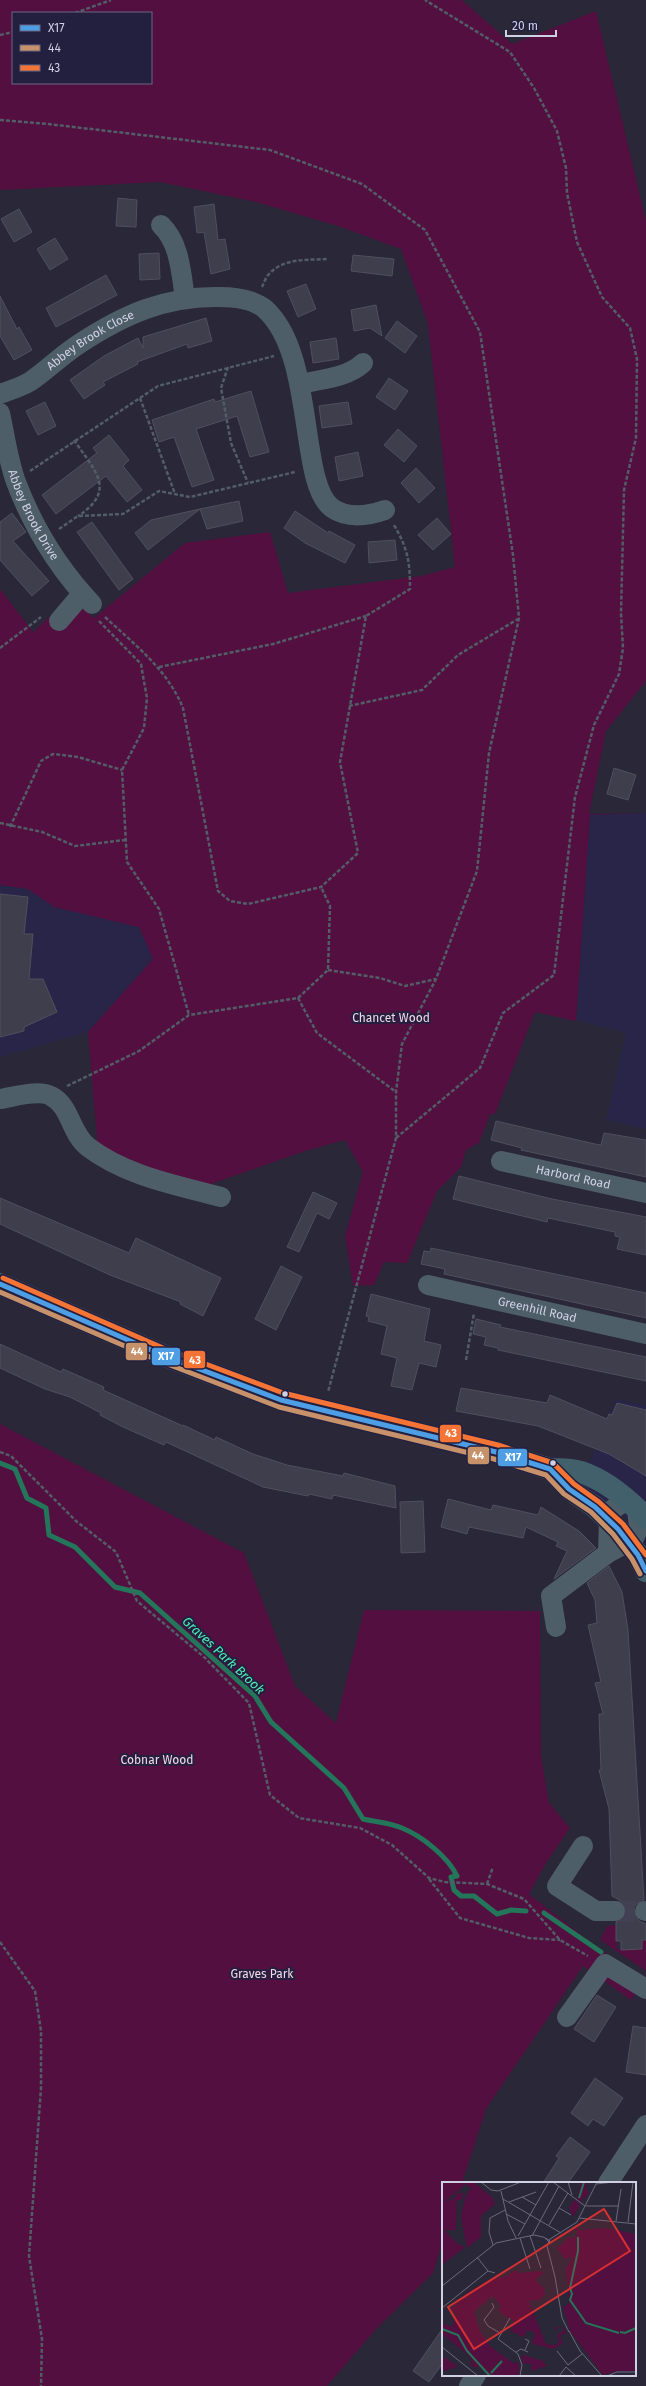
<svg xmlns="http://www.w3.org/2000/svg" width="646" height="2386" font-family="'Fira Sans',sans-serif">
	<rect width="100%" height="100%" fill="#292738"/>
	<path fill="#282548" d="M646,813V1129L606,1120L626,1033L576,1020L590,815Z
		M0,885L28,889L54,907L139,927L153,959L88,1032L0,1057Z
		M616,1399L646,1406V1550L622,1514L579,1487Z"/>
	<path fill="#530f3f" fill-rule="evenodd" d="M0,0H462L512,44L596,11L646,221V681L606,731L589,814L646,813L590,815L576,1021L535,1012L495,1114H490L479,1143L466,1150L461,1167L437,1191L407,1263L384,1262L374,1285L353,1286L345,1236L363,1172L345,1140L305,1151L191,1191L98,1150L88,1032L153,959L139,927L54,907L28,889L0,885V589L33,632L72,596L94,618L185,543L270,532L288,593L421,576L455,567L428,324L401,249L338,226L256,202L160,182L0,190ZM13,13H151V83H13Z
		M0,1424L244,1553L295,1686L336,1723L364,1610L540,1611L541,1756L549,1803L570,1828L546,1863L529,1894L598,1948L646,1980L631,2000L583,1966L486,2109L462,2183H443V2240L433,2273L376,2329L327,2386H0Z
		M616,1925L617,1949H642V1940H646V1971L600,1940L607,1926Z"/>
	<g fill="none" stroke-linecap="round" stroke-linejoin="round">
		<path stroke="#24765b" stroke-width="5" d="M0,1463L15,1469L27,1498L46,1508L49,1535L75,1547L115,1587L140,1593L255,1696L271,1722L344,1788L363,1819C376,1822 390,1823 402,1828C422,1836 448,1857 457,1876L451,1877L454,1890L461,1896H474L497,1914L511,1910L526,1911
			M544,1913L601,1952"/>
	</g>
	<path fill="#3f3e4c" stroke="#504f5d" d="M118,198L137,200L136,227L116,226Z
		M214,204L218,240L225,239L230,269L211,274L204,232L197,233L194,207Z
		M19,209L32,232L14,242L1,219Z
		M55,238L68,259L50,270L37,249Z
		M159,253L160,279L140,280L139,254Z
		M353,255L394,259L392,276L351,271Z
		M106,275L117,295L56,327L46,308Z
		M306,284L316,309L298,317L287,291Z
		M0,296L17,329L19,327L32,350L14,360L0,336Z
		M376,305L382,336L370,328L354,331L351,310Z
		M206,318L212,341L188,348L187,344L137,362L138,364L103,382L105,385L84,399L70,380L104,356L138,338L143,348V337Z
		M397,321L417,336L405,353L385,338Z
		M336,338L339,359L313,363L310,342Z
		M389,378L408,391L395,410L376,397Z
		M251,391L269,452L250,457L237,416L196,429L214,480L192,487L174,437L159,442L152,420L214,399L215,402Z
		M45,402L56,426L38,435L26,411Z
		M348,402L352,424L322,428L319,406Z
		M398,429L417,446L404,462L384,445Z
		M109,435L129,460L123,466L142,490L127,502L106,476L56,514L42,495L97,453L93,448Z
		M358,452L363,476L339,481L335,457Z
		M416,468L435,488L419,503L401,483Z
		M239,501L243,521L207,529L200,509Z
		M200,509L148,550L135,533L151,520Z
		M295,511L328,533L329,531L355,545L345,563L305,543L284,528Z
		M12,513L26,532L13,541L49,581L32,596L0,560V522Z
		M437,518L451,534L433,550L418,535Z
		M92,522L133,579L119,590L77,532Z
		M395,540L397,560L369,563L368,542Z
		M614,768L636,775L628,800L607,794Z
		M0,894L28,897L24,934H33L29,979H43L57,1012L24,1027V1031L0,1037Z
		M496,1121L595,1144L601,1145L604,1133L646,1140V1177L521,1150L522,1148L491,1140Z
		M459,1176L552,1199L646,1217V1255L617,1249L620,1237L615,1236V1232L548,1218L547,1222L453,1199Z
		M313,1192L337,1203L329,1219L317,1213L299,1252L287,1247Z
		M0,1198L129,1253L136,1238L221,1278L203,1316L180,1304L181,1302L110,1275L0,1224Z
		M431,1248L646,1293V1318L444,1274L445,1269L421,1264L424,1251L430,1252Z
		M281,1266L302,1277L276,1330L255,1319Z
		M371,1294L430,1309L424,1341L441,1345L436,1367L419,1363L412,1390L391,1386L397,1358L381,1354L387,1326L368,1321L369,1317L366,1316Z
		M476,1319L501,1325L500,1327L646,1357V1381L498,1350V1348L484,1345L486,1337L473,1334Z
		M0,1344L61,1372L63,1369L88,1380L104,1387L103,1390L183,1426V1425L215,1440L216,1437L253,1454L287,1465L343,1476L344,1473L395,1486L396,1508L333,1495L332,1499L309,1494L308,1496L263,1487L166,1442L164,1445L123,1427L100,1415L101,1413L70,1397L45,1389L0,1368Z
		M461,1388L547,1403L550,1395L607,1419L609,1414L612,1415L617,1403L646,1410V1476L609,1454L538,1426L456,1411Z
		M448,1499L491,1510L493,1505L538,1515L541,1507L579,1531L596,1548L554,1579L567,1551L556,1546L558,1542L526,1527L523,1538L469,1527L467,1534L441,1527Z
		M423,1501L425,1552L401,1553L400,1502Z
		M609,1566L622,1592L628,1630L644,1900L635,1905L634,1911L639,1921L646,1924V1940H642V1949L621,1950V1941H616V1922L625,1917L626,1911L621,1901L612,1896L609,1809L599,1770H601L599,1714H603L595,1683L601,1682L588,1625L597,1623L595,1600L587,1583Z
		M597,1995L616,2007L594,2042L574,2029Z
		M633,2026L646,2028V2075L626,2072Z
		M595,2078L623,2098L604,2126L593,2119L588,2126L571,2113Z
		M570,2137L590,2152L568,2183H543L559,2158L556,2156Z
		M443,2328V2363L429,2382L413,2371Z"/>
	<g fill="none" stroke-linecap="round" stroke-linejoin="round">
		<path stroke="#424052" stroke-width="20" stroke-dasharray="20 10" stroke-linecap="butt" d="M615,1911H645"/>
		<path stroke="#525d68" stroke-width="2.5" stroke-dasharray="4 2" stroke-linecap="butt" d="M75,13L111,0
			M0,35L13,32
			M0,120L48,124L270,150L362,184L425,230L480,332L513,555L519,618L489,753L477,871L436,979L402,1044L396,1092V1138L328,1392
			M262,287C264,283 266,276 270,273C284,258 309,260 328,259
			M228,367L221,388L231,443L248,483
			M140,398L175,494
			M74,440C94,470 118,490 78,516
			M30,471L158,386L274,356
			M59,529L78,516L123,514L159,491L190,497L295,472
			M105,617C135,645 167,669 183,708L218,891L230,901L248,904L321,887L358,853L340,762L366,616L410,589C410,562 408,549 394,525
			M99,621L141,664L143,676L147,698L144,728L122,770L127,862L159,909L189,1015
			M0,648L41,617
			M159,667L273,644L366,616
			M349,706L422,690L458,655L518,619
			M0,823L42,832L75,846L125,840
			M10,827L41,761L53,754L78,757L122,770
			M328,970L380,978L405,986L436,979
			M298,998L317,1033L396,1092
			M67,1086L139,1051L189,1015L298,998L328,970L330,906L321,887
			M396,1138L480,1068L503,1013L554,975L575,797L594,725L619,674L623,648L621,613L624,490L636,438L637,359L630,328L602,297L577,242L567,193L566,168L557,131L534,88L510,52L425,0
			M466,1360L474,1313
			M0,1452L11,1456L76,1521L116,1552L137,1601L204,1657L249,1703L270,1795L299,1818L360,1828L392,1845L429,1878L445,1882L487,1884L524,1899L560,1940L588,1956
			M429,1879L460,1918L529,1938L560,1940
			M487,1884L493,1867
			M0,1942L35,1991L41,2031V2088L29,2256L42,2339L41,2386"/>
		<g stroke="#4e5e69" stroke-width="20">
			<path d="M161,225C180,243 181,273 185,298"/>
			<path d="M301,384C321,379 347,378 363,363"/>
			<path id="s1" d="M0,394C10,390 22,387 31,381C47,370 62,355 79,344C123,315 165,296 219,297C234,297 253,299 265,309C316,355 298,483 332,508C348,519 368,516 385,510"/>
			<path id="s2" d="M0,413C5,436 8,460 16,482C33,527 59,569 92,604"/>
			<path d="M59,621L82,594"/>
			<path d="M0,1099C14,1097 38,1089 51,1096C71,1106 70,1133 88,1147C126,1176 176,1185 221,1197"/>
			<path id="s3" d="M501,1161L646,1193"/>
			<path id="s4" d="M428,1285L646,1334"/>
			<path d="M608,1553L609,1520L613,1509L627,1500"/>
			<path d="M556,1627L551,1596L608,1553L633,1540L639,1527L637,1509"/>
			<path d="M583,1846L557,1886L596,1911H615"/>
			<path d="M645,1911H646"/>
			<path d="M567,2017L605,1964L646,1989"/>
			<path d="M608,2183L646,2125"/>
			<path d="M469,2386L476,2375"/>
		</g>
		<path stroke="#42606c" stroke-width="22" d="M0,1284L160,1354L281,1400L496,1452L550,1469L569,1489L595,1507L618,1529L638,1555L646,1571
			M550,1469C560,1469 571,1469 581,1472C605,1480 629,1500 646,1518"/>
		<defs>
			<path id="bus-1" d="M0,1284L160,1354L281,1400L496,1452L550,1469L569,1489L595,1507L618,1529L638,1555L646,1571"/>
			<path id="bus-2" d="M0,1292L157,1360L279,1407L494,1459L546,1475L564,1494L591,1512L613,1534L632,1559L640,1574"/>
			<path id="bus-3" d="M3,1278L163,1348L283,1393L498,1445L553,1463L574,1484L599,1502L623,1524L646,1555"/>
		</defs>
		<use href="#bus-1" stroke="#23203f" stroke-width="8"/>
		<use href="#bus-2" stroke="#23203f" stroke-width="8"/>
		<use href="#bus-3" stroke="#23203f" stroke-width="8"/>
		<use href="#bus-1" stroke="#4d9ee5" stroke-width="5"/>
		<use href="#bus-2" stroke="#c7916a" stroke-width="5"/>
		<use href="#bus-3" stroke="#f57335" stroke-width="5"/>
	</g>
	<g fill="#d0d0e5" stroke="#23203f" stroke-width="1.5">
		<circle cx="285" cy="1394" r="3.5"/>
		<circle cx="553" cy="1463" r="3.5"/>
	</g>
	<g text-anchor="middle" stroke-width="4" stroke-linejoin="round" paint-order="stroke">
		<g font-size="12" fill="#d0d0e5" stroke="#23203f">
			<text dy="4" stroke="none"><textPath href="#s1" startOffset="106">Abbey Brook Close</textPath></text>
			<text dy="4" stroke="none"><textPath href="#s2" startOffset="108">Abbey Brook Drive</textPath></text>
			<text dy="4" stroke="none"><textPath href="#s3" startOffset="74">Harbord Road</textPath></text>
			<text dy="4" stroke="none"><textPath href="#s4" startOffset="112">Greenhill Road</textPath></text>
		</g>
		<g font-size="12" fill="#f4d6e6" stroke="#23203f">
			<text x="391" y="1022">Chancet Wood</text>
			<text x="157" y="1764">Cobnar Wood</text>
			<text x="262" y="1978">Graves Park</text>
		</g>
		<g font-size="13" font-style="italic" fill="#4eedb6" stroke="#23203f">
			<text transform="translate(224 1655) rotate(43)" y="5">Graves Park Brook</text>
		</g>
	</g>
	<g transform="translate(442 2182)">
		<rect width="194" height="194" fill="#292738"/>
		<path d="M0,0H23L21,5L2,20L13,16L15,11H21L20,18H15L14,48H2L16,62L23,65L0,83ZM25,0H31L50,15L53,22L39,34V55L25,66L19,35L23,16L27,8H31L23,2ZM139,0H145L144,7L147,11L138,20L135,17ZM132,18L137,21V25L131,35L127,26ZM135,44L137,48L163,46L194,52V189H176L161,193L128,149L121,125L127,121L124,87L131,75L123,77L115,66L128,55H134L135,49L131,46ZM59,73L50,79L61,95L75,88L77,91L98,89L102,91L93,98L102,106L103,113L96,119L89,118L87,120L104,162L112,163L117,161L115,153L122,148L118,145L112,149L114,145H120L125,150L118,154L121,161L112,167L94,163L90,161L93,151L85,148L82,155L68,149L72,139L60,132L56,127L59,124L51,114L36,126L32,130L38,149L48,164L71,181L77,180V194H42L45,192L39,185H32L28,182L30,178L25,172L0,152V141L10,145L14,132L9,127L25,111L49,97L61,95L50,79ZM82,173L101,179L105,184L90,189L89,182L81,181L79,175ZM0,174L3,176L16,184L0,190Z" fill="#530f3f"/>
		<path fill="none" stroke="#24765b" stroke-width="2" d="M137,16L142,0M136,55V69L128,106L130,112L128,118L144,141L177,151M0,147L16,153L25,169L48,194M178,150L183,151L194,146M49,191L60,179"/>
		<path fill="none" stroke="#6c6b7d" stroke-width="1" d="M39,0L49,8L56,9L79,0M111,0L143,24M126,0L130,13M154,2L172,0M59,9L66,39L74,56M80,15L94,23M61,17L119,51M67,20L94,10M144,24H176M117,26L129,33M64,32L83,42M137,36L194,42M174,39L179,7M186,40L191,0M107,43L126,11M76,54L107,0M88,54L99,86M90,54L117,4M78,56L88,87M51,63L47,50L48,36L63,28M35,75L46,89L53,91M0,104L54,61L92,53L101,55L107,58L108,61L103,56M50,121L52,125L42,138L46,144L58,151M0,126L46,89M68,136L56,157L76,172L80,183L78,194M127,149L138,169L160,194M127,150L120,136L113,95L105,64L108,57L135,40L155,0M0,165L36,194M83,168L87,159L83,157M115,169L126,183L140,172M74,170L79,167L86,170M117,194L124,185L134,194M165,194L175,190H194"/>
		<path fill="#d63031" fill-opacity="0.15" stroke="#d63031" stroke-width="2" d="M162,27L188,69L32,167L6,125Z"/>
		<rect width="194" height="194" fill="none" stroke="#d0d0e5" stroke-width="2"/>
	</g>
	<g stroke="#23203f" stroke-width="1.5">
		<rect x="125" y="1342" width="23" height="19" rx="4" fill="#c7916a"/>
		<rect x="151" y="1347" width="30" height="19" rx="4" fill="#4d9ee5"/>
		<rect x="183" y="1350" width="23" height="19" rx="4" fill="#f57335"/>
		<rect x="439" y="1424" width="23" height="19" rx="4" fill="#f57335"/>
		<rect x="467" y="1446" width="23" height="19" rx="4" fill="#c7916a"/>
		<rect x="497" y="1448" width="31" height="19" rx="4" fill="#4d9ee5"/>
	</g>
	<g font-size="11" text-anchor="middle" font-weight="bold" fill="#fff">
		<text x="137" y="1355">44</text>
		<text x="166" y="1360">X17</text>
		<text x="195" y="1364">43</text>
		<text x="451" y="1437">43</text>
		<text x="478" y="1459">44</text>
		<text x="513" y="1461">X17</text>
	</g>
	<rect x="12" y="12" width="140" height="72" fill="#23203f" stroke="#686681"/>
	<rect x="20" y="25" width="20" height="6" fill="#4d9ee5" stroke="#686681"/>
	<text x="48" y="32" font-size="12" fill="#d0d0e5">X17</text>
	<rect x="20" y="45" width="20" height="6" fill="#c7916a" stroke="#686681"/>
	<text x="48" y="52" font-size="12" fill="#d0d0e5">44</text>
	<rect x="20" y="65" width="20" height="6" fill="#f57335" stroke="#686681"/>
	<text x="48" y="72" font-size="12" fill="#d0d0e5">43</text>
	<path d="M506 30v6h50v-6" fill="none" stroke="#d0d0e5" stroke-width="2"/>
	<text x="512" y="30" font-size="12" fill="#d0d0e5" stroke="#23203f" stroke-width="3" paint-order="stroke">20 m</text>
</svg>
